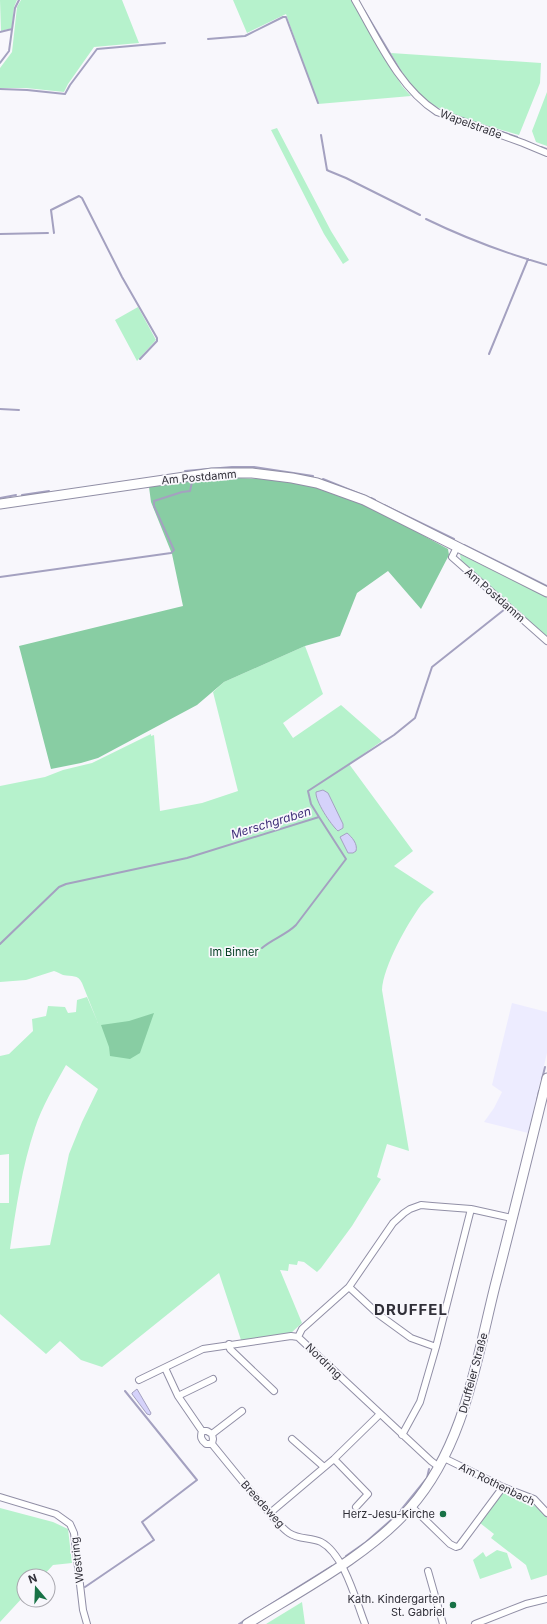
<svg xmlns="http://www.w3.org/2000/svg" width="547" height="1624" font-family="Inter,sans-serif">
	<rect width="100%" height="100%" fill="#f8f7fc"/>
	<path fill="#edecff" d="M512,1003L547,1012V1053L528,1133L484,1122L494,1108L502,1092L492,1085Z"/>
	<path fill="#b6f2cc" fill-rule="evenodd" d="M0,0H17L14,7L12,28L1,31Z
		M21,0H122L139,43L94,47L68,84L64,92L26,88H0V68L12,52L17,7Z
		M233,0H351L402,86L411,96L318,104L286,14L247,33Z
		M391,53L541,63L540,83L519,135C490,126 441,116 419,94C408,82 399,68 391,53Z
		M547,92V146L536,142L532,131Z
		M277,128L331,231L349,260L343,264L324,234L271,130Z
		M138,307L156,340L137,361L115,320Z
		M460,554L547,597V638L461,561Z
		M305,646L323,694L283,723L293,738L341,705L382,741L349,764L413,851L394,866L434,892C430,896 425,900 421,905C407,924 383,967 382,990L409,1151L387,1144L377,1177L381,1179L352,1226L321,1268L317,1272L304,1262L298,1261L297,1265L289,1264L288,1271L280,1270L302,1323L291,1333L241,1340L219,1273L102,1367L81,1360L60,1341L46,1354L0,1314V1203H9V1154L0,1155V1056L9,1054L33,1031L32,1019L46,1016L48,1006L65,1007L68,1013L76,1012L77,1000L87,997L98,1023L82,983C78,974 72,977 63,975C60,974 58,972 54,971L26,980L0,982V786L45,777L63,770L92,763L151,734V736L154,735L160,811L202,803L238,791L213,692L224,682ZM66,1065L98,1089L82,1122L69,1154L50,1245L10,1249C16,1208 22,1167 35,1128C42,1106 55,1085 66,1065Z
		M505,1492L534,1505L547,1517V1575L531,1580L526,1565L491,1538L494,1534L480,1523L501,1493Z
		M0,1508L53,1522L68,1529L72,1563L53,1565L43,1576H24V1596L0,1622Z
		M497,1550L507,1553L512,1568L480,1579L473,1560L483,1552L486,1557Z
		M302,1602L305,1624H266Z"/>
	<path fill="#88cda3" d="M232,478C261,478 290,481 317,488C363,501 406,526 448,549L449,555L421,609L388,571L357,593L340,636L305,646L224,682L197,705L98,758L81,763L51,769L19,646L183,606L172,554L151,502L149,487L196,480Z
		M154,1013L140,1053L130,1059L110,1056L109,1047L101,1025L129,1021Z"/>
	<path fill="#d5d2fa" stroke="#a4a1c0" d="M323,790L328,793L343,824V828L338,831C331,825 315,801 316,792Z
		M347,833C352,837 358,844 356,851L353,853H348L340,837Z
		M137,1389L151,1413L150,1415L147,1414L132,1394V1393Z"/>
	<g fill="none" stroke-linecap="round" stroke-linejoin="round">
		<path stroke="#a4a1c0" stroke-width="2" d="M364,10L401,72
			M0,32L12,29
			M208,39L245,36L283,17H286L318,103
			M0,63L9,51L15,8L19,0
			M0,89L27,90L65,94L70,85L97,49L165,43
			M478,124L517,137
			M321,135L327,170L329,171L346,178L420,215
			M541,147L547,149
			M426,219C465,238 505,253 547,265
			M54,233L51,210L79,196L82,198L122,277L157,338V341L140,359
			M0,234L48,233
			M489,354L528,259
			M0,409L19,410
			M185,471L232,467H254L313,476
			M323,479L365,496
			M22,495L49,491
			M0,498L16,495
			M371,498L375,500
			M384,505L454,539
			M464,545L547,586
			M0,577L171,553L174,550L154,506V501L182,492L190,491L192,482
			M0,944L59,887L66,884L187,858L319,817L311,804L308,791L394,735L415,718L432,667L505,609
			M262,948C272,939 286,935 296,925L346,859L319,817
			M542,1079L545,1067
			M537,1101L539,1091
			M401,1510L427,1478L429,1469
			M346,1556L366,1542L399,1513
			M85,1587L154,1540L142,1522L197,1480L125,1391
			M239,1624L332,1566"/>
		<defs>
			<path id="street" d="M355,0C377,38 399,88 437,112L523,143L547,153
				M457,547L452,557L547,641
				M349,1287L378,1314L411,1338L436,1347
				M298,1337L302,1329L349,1287L393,1223L404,1213L410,1209L421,1205L432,1206L471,1209L512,1218
				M298,1337L431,1461L439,1467
				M229,1344L230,1349L274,1391
				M165,1368L178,1396L202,1431H207L212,1434L213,1439L212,1444C229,1465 246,1486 264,1507C272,1515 280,1527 289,1533C299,1540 311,1537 321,1542C344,1554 356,1601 365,1624
				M139,1380L203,1349L291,1336L298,1337
				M178,1396L213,1379
				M202,1431C200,1437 201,1440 206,1444H212
				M212,1434L242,1411
				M402,1435L420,1402L436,1347L471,1209
				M292,1439L324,1467
				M444,1458L503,1487L534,1499L547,1513
				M334,1459L368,1494L356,1507
				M0,1497L56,1514L70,1524L74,1533L83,1610L87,1624
				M412,1507L450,1544L456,1547L459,1546L503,1487
				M270,1513L334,1459L380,1414
				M428,1571L443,1624
				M475,1624L526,1604L547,1599"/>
			<path id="secondary" d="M0,504L212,473H252L292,478L317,483L364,500L547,592
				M247,1624C300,1591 369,1555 410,1508C464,1447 476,1362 495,1286C513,1217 530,1147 547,1078"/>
		</defs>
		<use href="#street" stroke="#918fa6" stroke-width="8"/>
		<use href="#secondary" stroke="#918fa6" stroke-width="11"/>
		<use href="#street" stroke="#fff" stroke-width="6"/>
		<use href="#secondary" stroke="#fff" stroke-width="9"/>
	</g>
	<g fill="#187246" stroke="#f8f7fc" stroke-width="1.5">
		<circle cx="443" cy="1514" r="4"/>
		<circle cx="453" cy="1605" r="4"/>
	</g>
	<g text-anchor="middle" stroke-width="3.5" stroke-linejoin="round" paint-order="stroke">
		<g font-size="11" fill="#302f38" stroke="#f8f7fc">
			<text transform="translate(471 124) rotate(20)" y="4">Wapelstraße</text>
			<text transform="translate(199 477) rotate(-5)" y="4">Am Postdamm</text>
			<text transform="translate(495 595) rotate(41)" y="4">Am Postdamm</text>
			<text transform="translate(324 1361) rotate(44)" y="4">Nordring</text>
			<text transform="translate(473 1373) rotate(-75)" y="4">Druffeler Straße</text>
			<text transform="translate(497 1484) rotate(26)" y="4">Am Rothenbach</text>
			<text transform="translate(263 1504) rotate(48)" y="4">Breedeweg</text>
			<text transform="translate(77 1560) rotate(-97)" y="4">Westring</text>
		</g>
		<g font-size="11" fill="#013b20" stroke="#f8f7fc">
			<text x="234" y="956">Im Binner</text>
		</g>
		<g font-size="11" fill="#302f38" stroke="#f8f7fc" text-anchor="end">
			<text x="435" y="1518">Herz-Jesu-Kirche</text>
			<text x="445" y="1603">Kath. Kindergarten<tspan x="445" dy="13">St. Gabriel</tspan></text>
		</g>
		<g font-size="12" font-style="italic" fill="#402f7a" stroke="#f8f7fc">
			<text transform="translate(271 823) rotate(-17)" y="4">Merschgraben</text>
		</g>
		<g font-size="15" font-weight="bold" letter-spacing="1" fill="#302f38" stroke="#f8f7fc">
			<text x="411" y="1315">DRUFFEL</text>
		</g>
	</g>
	<g transform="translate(36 1588) rotate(341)"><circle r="19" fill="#f8f7fc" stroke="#a8a7ae"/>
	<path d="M0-3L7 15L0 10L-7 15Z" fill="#187246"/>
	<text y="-6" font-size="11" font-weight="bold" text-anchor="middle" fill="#302f38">N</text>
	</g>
</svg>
